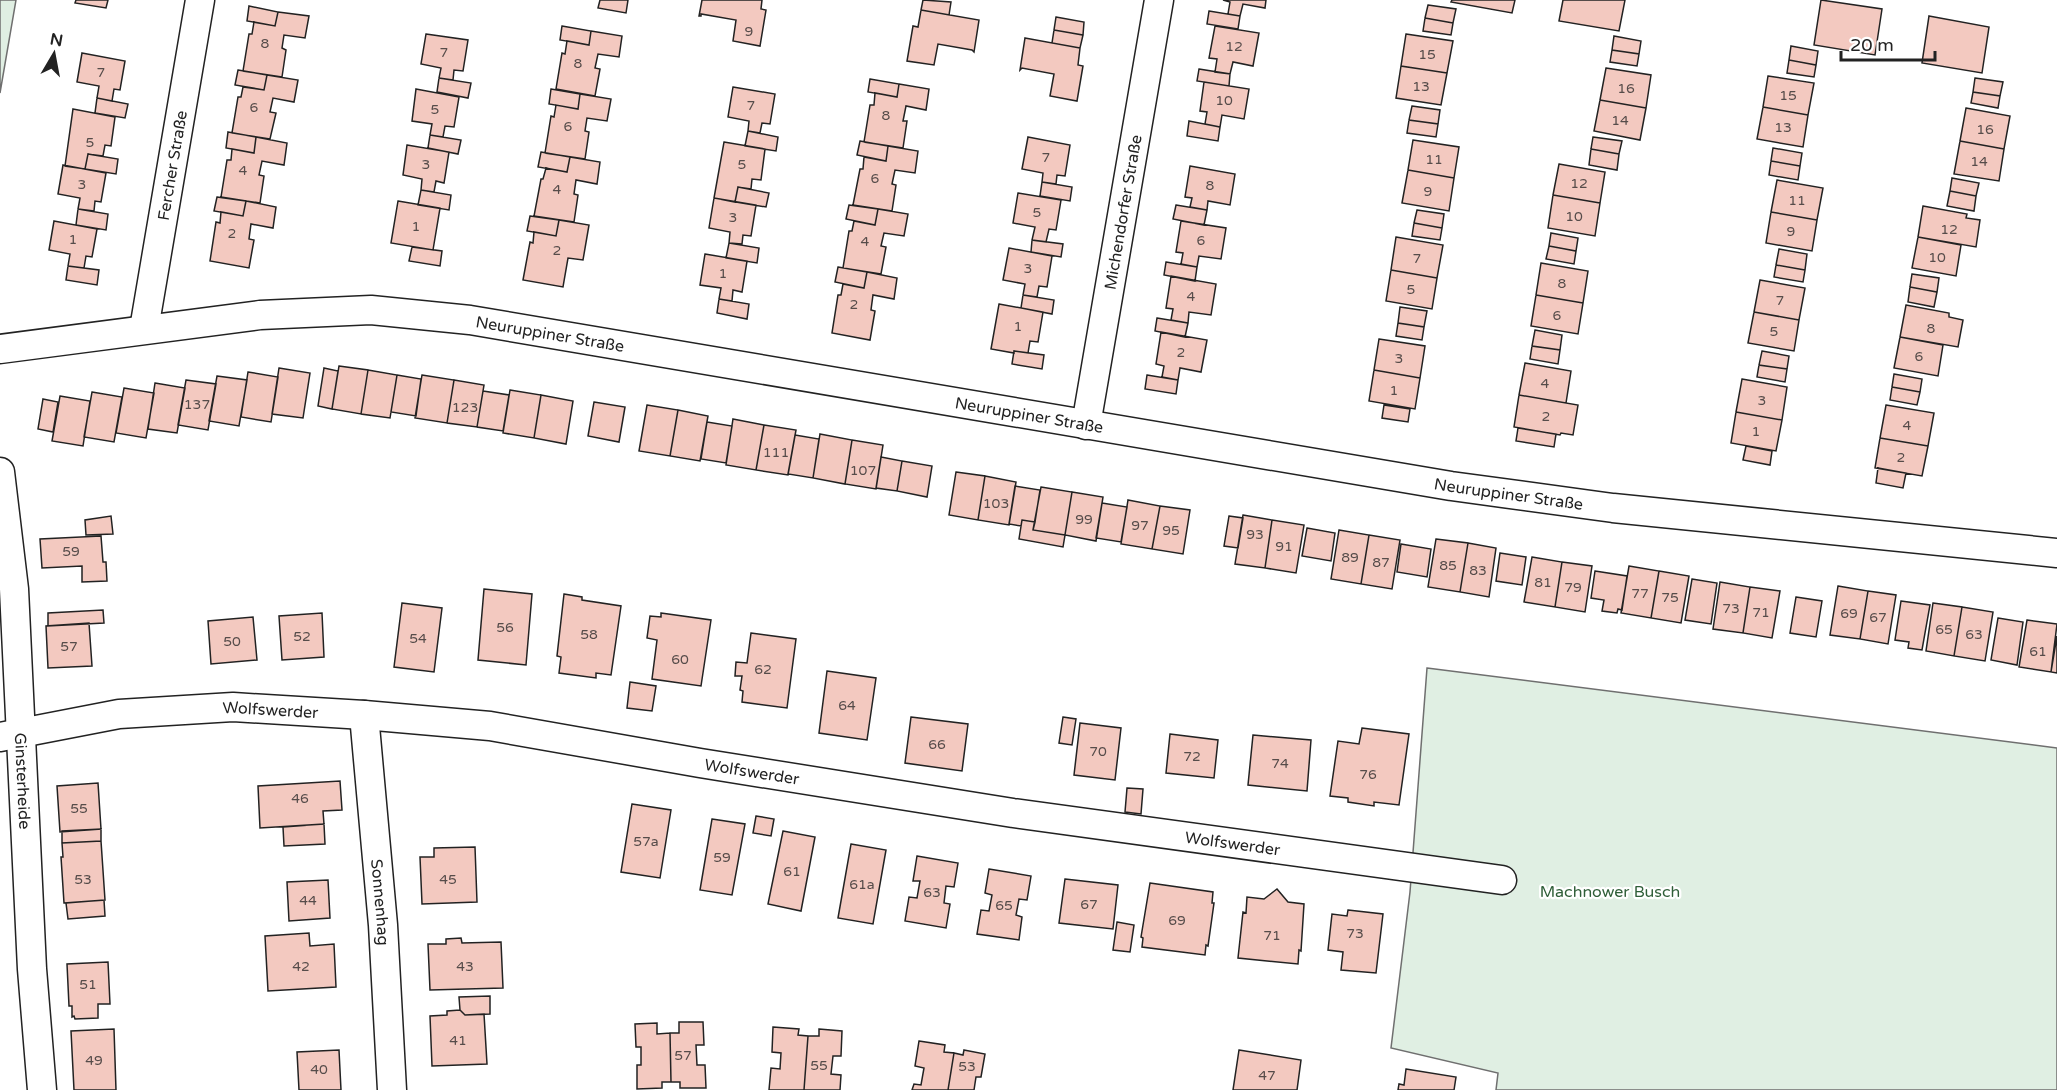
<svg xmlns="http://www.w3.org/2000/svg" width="2057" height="1090" font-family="'Varela Round',sans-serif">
	<rect width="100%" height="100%" fill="#fff"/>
	<path fill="#e0efe3" stroke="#6f6f6f" stroke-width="1.5" d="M0,0H16L0,93Z
		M1427,668L2057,748V1090H1496L1498,1073L1391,1048L1410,892Z"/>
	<path fill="#f3c9c0" stroke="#222" stroke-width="1.5" d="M76,0H108L106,8L75,3Z
		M600,0H628L626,13L598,8Z
		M702,0H762L761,9L766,10L760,46L733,41L736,20L701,14V16H699Z
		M923,0L951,2L949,15L921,10Z
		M1223,0H1266L1265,8L1243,4L1240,16L1228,14L1230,2Z
		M1452,0H1515L1512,13L1451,2Z
		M1563,0H1625L1619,31L1559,21Z
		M1821,0L1882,9L1875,55L1814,45Z
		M1428,5L1456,9L1453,23L1425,18Z
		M249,6L278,12L275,26L247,21Z
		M921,10L979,20L974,52L972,50L938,44L934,65L907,61L913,26L918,27Z
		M1209,11L1240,16L1238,29L1207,24Z
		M278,12L309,16L305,38L284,35L282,48L286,50L282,77L243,71L249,34H252L254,22L275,26Z
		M1929,16L1989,27L1982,73L1922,63Z
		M1056,17L1084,22L1083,35L1054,30Z
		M1425,18L1453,23L1451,35L1423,31Z
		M562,26L591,31L589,45L560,40Z
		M1215,26L1259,33L1253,66L1233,62L1230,74L1215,72L1217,59L1209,58Z
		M1054,30L1083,35L1080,48L1052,43Z
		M591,31L622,36L619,57L598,54L595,68L600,69L595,96L556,89L562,53L565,54L567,41L589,45Z
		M426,34L468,40L463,71L454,70L453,80L439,78L441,68L421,64Z
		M1406,34L1453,41L1447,73L1401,66Z
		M1614,36L1641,41L1639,54L1612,50Z
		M1025,38L1080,48L1078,65L1083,66L1077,101L1050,96L1054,74L1022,68L1020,70Z
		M1791,46L1818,51L1816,65L1789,60Z
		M1612,50L1639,54L1637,66L1610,62Z
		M82,53L125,61L120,90L114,89L112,101L97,98L99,86L77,82Z
		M1789,60L1816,65L1814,77L1787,73Z
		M1401,66L1447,73L1441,105L1396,98Z
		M1606,68L1651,75L1646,108L1600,100Z
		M1199,69L1230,74L1229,86L1197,81Z
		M238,70L267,75L264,90L235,85Z
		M267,75L298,80L294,102L273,98L270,112L276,113L270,139L232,133L238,97H241L243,87L264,90Z
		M1768,76L1814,83L1808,115L1763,107Z
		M439,78L471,83L468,98L437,92Z
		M1975,78L2003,82L2000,96L1973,92Z
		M870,79L899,84L897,97L868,92Z
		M1204,82L1249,89L1244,119L1222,115L1220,127L1205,124L1207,112L1200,111Z
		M899,84L929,89L926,110L906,106L903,121H907L903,148L864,142L870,105H874L875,93L897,97Z
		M733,87L775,94L770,124L762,123L760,133L748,131L749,121L728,117Z
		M416,89L459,97L454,127L445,126L443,137L430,135L432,124L412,121Z
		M551,89L580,94L578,109L549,104Z
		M1973,92L2000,96L1998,108L1971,103Z
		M580,94L611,99L607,121L587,118L585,131L589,132L585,159L545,153L551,116L554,117L556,105L578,109Z
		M97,98L128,104L125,118L95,113Z
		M1600,100L1646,108L1640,140L1594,131Z
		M1412,106L1440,110L1438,124L1409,120Z
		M1763,107L1808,115L1803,147L1757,139Z
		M1966,108L2010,116L2004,149L1960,141Z
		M73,109L115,117L111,146L105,145L103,156L88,154L85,169L65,166Z
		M1409,120L1438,124L1436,137L1407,133Z
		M1189,121L1220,127L1218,141L1187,136Z
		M748,131L778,137L776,151L745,146Z
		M228,132L256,137L254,153L226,148Z
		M430,135L461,140L458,154L428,148Z
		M256,137L287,143L284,165L262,161L259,175L264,176L260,203L221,197L227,160H231L232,149L254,153Z
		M1028,137L1070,145L1065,176L1057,175L1056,184L1042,182L1043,173L1022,169Z
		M1593,137L1622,141L1619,154L1591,149Z
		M1413,140L1459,147L1454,178L1408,170Z
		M860,141L888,146L886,161L857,155Z
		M1960,141L2004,149L1999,181L1954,174Z
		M724,142L765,149L761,180L752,179L751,189L738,187L735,202L714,198Z
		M407,145L449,152L444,183L436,181L434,192L421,190L422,179L403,175Z
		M888,146L918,151L915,173L895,170L892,184L896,185L892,211L853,205L860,169H863L864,157L886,161Z
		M1773,148L1802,153L1800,166L1771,161Z
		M1591,149L1619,154L1617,170L1589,165Z
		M541,152L570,157L567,172L538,167Z
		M88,154L118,159L116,174L85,169Z
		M570,157L600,162L597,184L576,180L574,194L578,195L574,222L534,216L541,179H543L546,168L567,172Z
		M1771,161L1800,166L1798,180L1769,175Z
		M1559,164L1605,172L1600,203L1553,195Z
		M63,165L106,173L101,202L95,201L94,211L78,209L80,198L58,194Z
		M1190,166L1235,174L1230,205L1208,201L1207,210L1190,207L1192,198L1185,197Z
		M1408,170L1454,178L1449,211L1402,203Z
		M1952,178L1979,183L1976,196L1950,191Z
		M1777,180L1823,188L1817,220L1771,212Z
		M1042,182L1072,187L1070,201L1040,196Z
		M738,187L769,193L766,207L735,202Z
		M421,190L451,195L449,210L418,205Z
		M1950,191L1976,196L1974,211L1947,206Z
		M1018,193L1061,200L1056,230L1049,229L1046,242L1032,240L1035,227L1013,223Z
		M1553,195L1600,203L1595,236L1548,228Z
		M217,197L246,201L243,216L214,211Z
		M714,198L756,205L751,236L743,235L742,244L729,243L730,232L709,228Z
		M246,201L276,207L273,228L251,224L249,239L254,240L249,268L210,261L216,222L220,223L221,212L243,216Z
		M398,201L440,208L433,250L391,243Z
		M849,205L878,209L875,225L846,219Z
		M1176,205L1207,210L1204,225L1173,219Z
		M1923,206L1967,214L1966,218L1980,220L1976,247L1918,237Z
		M78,209L108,214L106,230L76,225Z
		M878,209L908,214L904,236L884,233L881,246L886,247L881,274L843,268L849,231H852L854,221L875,225Z
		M1417,210L1444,214L1442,228L1414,223Z
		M1771,212L1817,220L1812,251L1766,243Z
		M530,216L559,220L556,236L527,231Z
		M559,220L589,225L583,260L568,258L563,287L523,280L530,242L533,243L534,232L556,236Z
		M54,221L97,229L92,257L86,256L84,268L68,266L70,254L49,250Z
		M1181,221L1226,228L1221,259L1199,256L1197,267L1181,264L1183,253L1176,252Z
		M1414,223L1442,228L1440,240L1412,236Z
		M1551,233L1578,238L1576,251L1549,246Z
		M1396,237L1443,245L1437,278L1391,270Z
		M1918,237L1961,245L1956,276L1912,268Z
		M1032,240L1063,244L1061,257L1031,252Z
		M729,243L759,248L757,263L726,258Z
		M1549,246L1576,251L1574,264L1546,259Z
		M412,247L442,251L440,266L409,261Z
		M1009,248L1052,256L1047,287L1039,286L1037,297L1023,295L1025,284L1003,280Z
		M1779,249L1807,254L1805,270L1776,265Z
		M705,254L747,261L742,292L733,290L732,301L719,299L721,288L700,285Z
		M1166,262L1197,267L1195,281L1164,275Z
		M1541,263L1588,271L1583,303L1536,295Z
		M1776,265L1805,270L1803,282L1774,277Z
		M68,266L99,270L97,285L66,280Z
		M838,267L867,272L864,288L835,282Z
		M1391,270L1437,278L1432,309L1386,301Z
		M867,272L897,278L894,299L873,295L871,310L875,311L870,340L832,333L838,295H841L843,284L864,288Z
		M1912,274L1939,278L1937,292L1910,287Z
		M1171,276L1216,284L1211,315L1189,312L1188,323L1171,320L1173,309L1166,308Z
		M1760,280L1805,288L1799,320L1754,312Z
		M1910,287L1937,292L1934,307L1908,302Z
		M1023,295L1054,300L1052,314L1021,308Z
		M1536,295L1583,303L1578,334L1531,326Z
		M719,299L749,304L747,319L717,313Z
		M999,304L1043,312L1038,342L1030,341L1028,353L1014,351V353L991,349Z
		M1906,305L1949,313V317L1963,320L1958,347L1900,337Z
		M1400,307L1427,311L1424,327L1398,323Z
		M1754,312L1799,320L1794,351L1748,343Z
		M1157,318L1188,323L1185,337L1155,331Z
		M1398,323L1424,327L1422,340L1396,336Z
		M1535,330L1562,335L1560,350L1532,346Z
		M1161,332L1207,340L1201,372L1180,368L1178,380L1162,377L1164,366L1156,364Z
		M1900,337L1943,345L1938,376L1894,368Z
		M1379,339L1425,346L1420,378L1374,370Z
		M1532,346L1560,350L1558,364L1530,359Z
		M1014,351L1044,355L1042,369L1012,364Z
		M1762,351L1789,356L1787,369L1759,365Z
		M1525,363L1571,371L1566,403L1519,395Z
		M1759,365L1787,369L1785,382L1757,377Z
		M339,366L368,370L361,414L332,409Z
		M279,368L310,373L303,418L272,414Z
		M324,368L338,371L332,409L318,406Z
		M368,370L397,375L390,418L361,414Z
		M1374,370L1420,378L1415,409L1369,401Z
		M248,372L278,377L271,422L241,417Z
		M1894,374L1922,379L1920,392L1892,387Z
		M397,375L421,379L416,416L391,412Z
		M422,375L454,380L447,423L415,418Z
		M1147,375L1178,380L1176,394L1145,389Z
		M217,376L247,380L239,426L209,421Z
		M1742,379L1787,387L1782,420L1736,412Z
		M186,380L216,384L208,430L178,425Z
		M454,380L484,385L477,427L447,423Z
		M155,383L185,388L177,433L148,429Z
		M1892,387L1920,392L1917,405L1890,400Z
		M124,388L154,393L146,438L116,433Z
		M510,390L541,395L534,438L503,433Z
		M483,391L509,395L503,431L477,427Z
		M92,392L122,397L114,442L84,437Z
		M541,395L573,401L566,444L534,438Z
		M1519,395L1578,405L1573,435L1561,433L1560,435L1514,427Z
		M60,396L90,401L83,446L52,441Z
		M43,399L58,402L53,432L38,429Z
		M594,402L625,407L619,442L588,436Z
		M647,405L678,410L670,456L639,451Z
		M1384,405L1410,409L1408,422L1382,418Z
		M1886,405L1934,413L1928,446L1880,438Z
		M678,410L708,416L700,461L670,456Z
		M1736,412L1782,420L1776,451L1731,443Z
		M733,419L764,425L756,470L726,465Z
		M707,422L732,426L726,463L701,459Z
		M764,425L796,430L788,475L756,470Z
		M1518,428L1556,434L1554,447L1516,441Z
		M820,434L852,440L845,484L813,478Z
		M795,435L819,439L813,478L788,474Z
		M1880,438L1928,446L1922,476L1875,468Z
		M852,440L883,445L876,489L845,484Z
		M1746,446L1772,451L1770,465L1743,460Z
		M881,457L902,461L897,491L876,488Z
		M902,461L932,466L927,497L897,491Z
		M1878,468L1906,473L1903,488L1876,483Z
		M956,472L985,476L978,520L949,515Z
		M985,476L1016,482L1009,525L978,520Z
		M1015,486L1040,490L1035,522L1022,520L1021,526L1009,524Z
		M1041,487L1072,492L1065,535L1033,530Z
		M1072,492L1103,497L1096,541L1065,535Z
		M1128,500L1160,506L1152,549L1121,544Z
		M1102,503L1127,507L1121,542L1096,538Z
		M1160,506L1190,510L1183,554L1152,549Z
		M1243,515L1272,520L1265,568L1235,564Z
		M111,516L113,534L86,535L85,520Z
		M1229,516L1243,518L1238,548L1224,546Z
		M1022,520L1035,522L1033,530L1065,535L1063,547L1019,539Z
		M1272,520L1304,525L1296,573L1265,568Z
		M1307,528L1335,533L1331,561L1302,556Z
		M1339,530L1369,535L1361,584L1331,579Z
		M1369,535L1400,540L1392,589L1361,584Z
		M101,536L103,562H106L107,581L82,582V566L42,568L40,539Z
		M1436,539L1468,543L1460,592L1428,587Z
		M1468,543L1496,548L1489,597L1460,592Z
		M1401,544L1431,549L1427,577L1397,572Z
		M1500,553L1526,557L1522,585L1496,581Z
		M1532,557L1562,562L1555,607L1524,602Z
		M1562,562L1592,566L1585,612L1555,607Z
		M1629,566L1659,571L1651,618L1621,613Z
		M1595,571L1627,576L1622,610L1618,609L1617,613L1602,611L1604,600L1591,598Z
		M1659,571L1689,576L1681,623L1651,618Z
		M1692,579L1717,583L1711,624L1685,620Z
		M1720,582L1750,587L1743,633L1713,629Z
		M1838,586L1868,591L1860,639L1830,635Z
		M1750,587L1780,591L1772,638L1743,633Z
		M484,589L532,594L526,665L478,660Z
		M1868,591L1896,595L1888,644L1860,639Z
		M564,594L582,597V600L621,606L611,675L596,673V678L559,673L561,657L557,656Z
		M1796,597L1822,601L1816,637L1790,633Z
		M1901,601L1930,605L1922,650L1908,648L1909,642L1895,640Z
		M402,603L442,608L434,672L394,667Z
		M1933,603L1962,607L1954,656L1926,651Z
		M1962,607L1993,612L1985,661L1954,656Z
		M103,610L104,623L48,626V613Z
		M322,613L324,657L282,660L279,616Z
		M661,613L711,620L701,686L652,679L657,640L647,638L650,616L661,617Z
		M253,617L257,660L211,664L208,621Z
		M1998,618L2023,622L2017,665L1991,660Z
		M2027,620L2057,624L2051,672L2019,667Z
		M89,623L92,666L48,668L46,626Z
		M751,633L796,639L787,708L742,702L743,691L740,690L742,676H735L736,662L747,663Z
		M2057,636V673L2051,672Z
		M827,671L876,678L867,740L819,733Z
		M630,682L656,686L652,711L627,708Z
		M911,717L968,724L962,771L905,763Z
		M1063,717L1076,719L1072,745L1059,743Z
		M1080,723L1121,728L1115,780L1074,775Z
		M1362,728L1409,734L1399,805L1374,802V806L1348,802V798L1330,796L1338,741L1359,744Z
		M1170,734L1218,740L1214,778L1166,773Z
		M1253,735L1311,740L1307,791L1248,785Z
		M340,781L342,810L323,811L324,824L260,828L258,786Z
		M98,783L101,829L60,832L57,786Z
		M1127,788L1143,789L1141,814L1125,812Z
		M632,804L671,810L660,878L621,872Z
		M756,816L774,819L771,836L753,833Z
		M712,819L745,824L732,895L700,890Z
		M324,824L325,844L284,846L283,827Z
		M101,829V841L62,843V831Z
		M783,831L815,837L801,911L768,904Z
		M101,841L105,900L64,903L61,857H63L62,843Z
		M851,844L886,850L873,924L838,918Z
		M475,847L477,902L422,904L420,857H434V848Z
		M917,856L958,863L954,887L946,886L944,903L950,904L946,928L905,921L909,897L917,898L920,881H913Z
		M989,869L1031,876L1027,900L1019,899L1016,915L1022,917L1019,940L977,934L981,910L989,911L992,895L985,893Z
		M1065,879L1118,885L1113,929L1059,923Z
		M328,880L330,918L289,921L287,882Z
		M1150,883L1213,892L1212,903H1214L1208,946L1206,945L1205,955L1142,947L1143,938L1141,937Z
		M1277,889L1288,902L1304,904L1301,951L1299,950L1298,964L1238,958L1243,912L1246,913L1247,897L1264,899Z
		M104,900L105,916L68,919L66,903Z
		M1348,910L1383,914L1376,973L1341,970L1343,952L1328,950L1332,914L1347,916Z
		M1117,922L1134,925L1130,952L1113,950Z
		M309,933L310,946L334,944L336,987L268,991L265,936Z
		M461,938L462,943L501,942L503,988L430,990L428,944H446V939Z
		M108,962L110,1004H98V1018L75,1019L74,1016L72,1017V1006H69L67,964Z
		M490,996V1014L465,1015L460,1010L459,997Z
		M460,1010L465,1015L484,1014L487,1064L432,1066L430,1016L447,1015V1011Z
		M679,1022H703L704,1045H696L697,1065H705L706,1088H680V1082H671L670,1033H679Z
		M657,1023V1034L670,1033L671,1082H662V1088L637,1089V1065H641V1047H636L635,1024Z
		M773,1027L799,1029L798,1035L808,1036L804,1090H769L771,1068L780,1069L781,1053L772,1052Z
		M114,1029L116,1090H74L71,1031Z
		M819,1029L842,1031L841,1056H833L831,1074L841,1075L840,1090H804L808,1036H819Z
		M919,1041L945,1045L944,1052L954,1053L948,1090H912L914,1084L921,1085L924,1068L915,1066Z
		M339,1050L341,1090H299L297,1052Z
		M964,1050L985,1054L981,1077H976L974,1090H948L954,1053L963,1055Z
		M1239,1050L1301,1060L1297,1090H1233Z
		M1406,1069L1456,1077L1454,1090H1398L1399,1084L1404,1085Z"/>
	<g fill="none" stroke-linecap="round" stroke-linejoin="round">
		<defs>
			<g id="street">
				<path id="s1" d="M144,329L200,0"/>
				<path id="s2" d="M0,349L260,315L371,310L470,320L1451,486L1613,508L2057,553"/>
				<path id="s3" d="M1086,425L1159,0"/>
				<path id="s4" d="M0,472L14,589L32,969L42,1090"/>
				<path id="s5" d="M364,715L383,925L392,1090"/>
				<path id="s6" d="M0,737L119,714L233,707L364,715L490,726L700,763L1013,813L1502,880"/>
			</g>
		</defs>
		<use href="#street" stroke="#222" stroke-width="31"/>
		<use href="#street" stroke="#fff" stroke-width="28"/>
	</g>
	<g text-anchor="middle" stroke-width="4.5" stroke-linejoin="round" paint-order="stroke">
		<g font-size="14" fill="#564c4a">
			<text x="749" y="36">9</text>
			<text x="265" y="48">8</text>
			<text x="1234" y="51">12</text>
			<text x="444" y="57">7</text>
			<text x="1427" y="59">15</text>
			<text x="578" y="68">8</text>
			<text x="101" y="77">7</text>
			<text x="1421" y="91">13</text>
			<text x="1626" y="93">16</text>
			<text x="1788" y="100">15</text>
			<text x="1224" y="105">10</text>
			<text x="751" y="110">7</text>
			<text x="254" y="112">6</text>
			<text x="435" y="114">5</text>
			<text x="886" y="120">8</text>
			<text x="1620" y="125">14</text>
			<text x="568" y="131">6</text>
			<text x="1783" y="132">13</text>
			<text x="1985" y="134">16</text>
			<text x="90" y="147">5</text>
			<text x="1046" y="162">7</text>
			<text x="1434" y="164">11</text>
			<text x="1979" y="166">14</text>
			<text x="426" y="169">3</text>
			<text x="742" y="169">5</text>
			<text x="243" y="175">4</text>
			<text x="875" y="183">6</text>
			<text x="1579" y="188">12</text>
			<text x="82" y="189">3</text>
			<text x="1210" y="190">8</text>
			<text x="557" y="194">4</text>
			<text x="1428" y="196">9</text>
			<text x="1797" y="205">11</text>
			<text x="1037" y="217">5</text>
			<text x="1574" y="221">10</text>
			<text x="733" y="222">3</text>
			<text x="416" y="231">1</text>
			<text x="1949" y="234">12</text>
			<text x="1791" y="236">9</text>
			<text x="232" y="238">2</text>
			<text x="73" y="244">1</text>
			<text x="1201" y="245">6</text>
			<text x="865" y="246">4</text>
			<text x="557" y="255">2</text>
			<text x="1937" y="262">10</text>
			<text x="1417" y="263">7</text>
			<text x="1028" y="273">3</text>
			<text x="723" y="278">1</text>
			<text x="1562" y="288">8</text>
			<text x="1411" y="294">5</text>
			<text x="1191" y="301">4</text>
			<text x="1780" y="305">7</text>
			<text x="854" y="309">2</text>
			<text x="1557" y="320">6</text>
			<text x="1018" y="331">1</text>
			<text x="1931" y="333">8</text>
			<text x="1774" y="336">5</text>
			<text x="1181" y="357">2</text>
			<text x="1919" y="361">6</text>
			<text x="1399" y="363">3</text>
			<text x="1545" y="388">4</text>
			<text x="1394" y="395">1</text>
			<text x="1762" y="405">3</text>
			<text x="197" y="409">137</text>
			<text x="465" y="412">123</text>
			<text x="1546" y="421">2</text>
			<text x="1907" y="430">4</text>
			<text x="1756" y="436">1</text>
			<text x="776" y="457">111</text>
			<text x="1901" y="462">2</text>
			<text x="863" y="475">107</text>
			<text x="996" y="508">103</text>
			<text x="1084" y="524">99</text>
			<text x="1140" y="530">97</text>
			<text x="1171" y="535">95</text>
			<text x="1255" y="539">93</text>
			<text x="1284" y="551">91</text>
			<text x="71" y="556">59</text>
			<text x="1350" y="562">89</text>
			<text x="1381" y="567">87</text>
			<text x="1448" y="570">85</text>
			<text x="1478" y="575">83</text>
			<text x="1543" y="587">81</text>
			<text x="1573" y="592">79</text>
			<text x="1640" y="598">77</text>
			<text x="1670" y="602">75</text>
			<text x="1731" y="613">73</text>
			<text x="1761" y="617">71</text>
			<text x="1849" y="618">69</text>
			<text x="1878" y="622">67</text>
			<text x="505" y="632">56</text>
			<text x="1944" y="634">65</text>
			<text x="589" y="639">58</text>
			<text x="1974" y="639">63</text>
			<text x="302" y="641">52</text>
			<text x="418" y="643">54</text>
			<text x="232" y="646">50</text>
			<text x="69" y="651">57</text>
			<text x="2038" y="656">61</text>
			<text x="680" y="664">60</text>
			<text x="763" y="674">62</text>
			<text x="847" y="710">64</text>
			<text x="937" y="749">66</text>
			<text x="1098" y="756">70</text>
			<text x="1192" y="761">72</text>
			<text x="1280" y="768">74</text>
			<text x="1368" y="779">76</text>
			<text x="300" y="803">46</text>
			<text x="79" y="813">55</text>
			<text x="646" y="846">57a</text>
			<text x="722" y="862">59</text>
			<text x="792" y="876">61</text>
			<text x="83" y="884">53</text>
			<text x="448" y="884">45</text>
			<text x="862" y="889">61a</text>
			<text x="932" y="897">63</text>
			<text x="308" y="905">44</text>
			<text x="1089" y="909">67</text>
			<text x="1004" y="910">65</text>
			<text x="1177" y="925">69</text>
			<text x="1355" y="938">73</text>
			<text x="1272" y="940">71</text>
			<text x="301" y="971">42</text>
			<text x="465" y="971">43</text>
			<text x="88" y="989">51</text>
			<text x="458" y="1045">41</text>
			<text x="683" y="1060">57</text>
			<text x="94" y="1065">49</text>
			<text x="819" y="1070">55</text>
			<text x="967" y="1071">53</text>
			<text x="319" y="1074">40</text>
			<text x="1267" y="1080">47</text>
		</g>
		<g font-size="16" fill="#222" stroke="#fff">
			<text dy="6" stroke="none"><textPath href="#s1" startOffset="166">Fercher Straße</textPath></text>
			<text dy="6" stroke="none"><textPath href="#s3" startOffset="216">Michendorfer Straße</textPath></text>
			<text dy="6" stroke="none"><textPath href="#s2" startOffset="554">Neuruppiner Straße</textPath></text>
			<text dy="6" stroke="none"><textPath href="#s2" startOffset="1040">Neuruppiner Straße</textPath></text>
			<text dy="6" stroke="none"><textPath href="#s2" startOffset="1526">Neuruppiner Straße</textPath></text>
			<text dy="6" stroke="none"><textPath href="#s6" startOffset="273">Wolfswerder</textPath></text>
			<text dy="6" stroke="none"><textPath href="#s6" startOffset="759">Wolfswerder</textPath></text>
			<text dy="6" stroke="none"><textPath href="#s4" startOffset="310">Ginsterheide</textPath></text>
			<text dy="6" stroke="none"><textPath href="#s6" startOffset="1245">Wolfswerder</textPath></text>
			<text dy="6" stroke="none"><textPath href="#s5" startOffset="188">Sonnenhag</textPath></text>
		</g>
		<g font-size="16" fill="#2f5e38" stroke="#fff">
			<text x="1610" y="897">Machnower Busch</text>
		</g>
	</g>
	<g transform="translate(54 54) rotate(10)" stroke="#ffffff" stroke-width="4.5" paint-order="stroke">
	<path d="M0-4.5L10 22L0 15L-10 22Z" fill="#222222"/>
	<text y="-9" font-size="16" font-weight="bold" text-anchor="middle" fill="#222222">N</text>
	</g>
	<path d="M1841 51v9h94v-9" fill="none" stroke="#222222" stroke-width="3"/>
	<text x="1850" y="51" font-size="18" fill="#222222" stroke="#ffffff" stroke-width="4.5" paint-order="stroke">20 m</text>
</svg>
